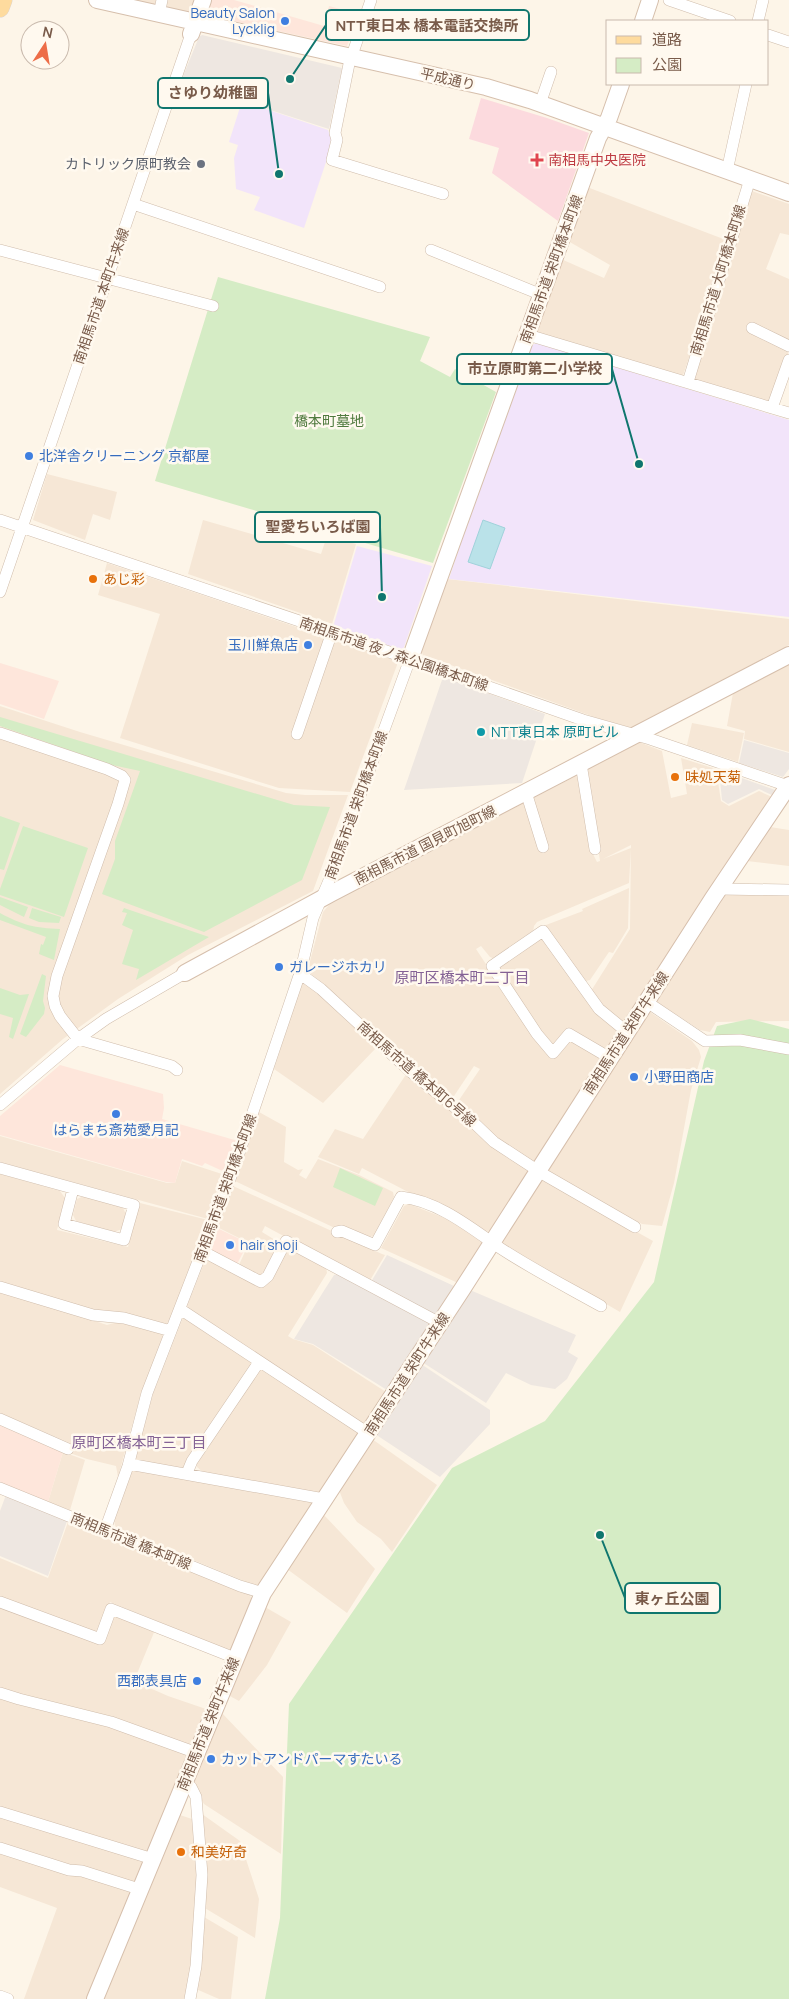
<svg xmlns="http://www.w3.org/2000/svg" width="789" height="1999" font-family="Manrope,'Noto Sans JP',sans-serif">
	<rect width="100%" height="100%" fill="#fdf5e8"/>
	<path fill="#f6e7d6" d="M122,0H197L195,7L187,14Z
		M587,187L726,240L713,287L682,378L536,332L561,259L604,278L610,265L568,241Z
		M749,190L789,204V235L780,233L766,269L789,279V351L769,404L691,379Z
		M47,474L117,492L110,520L93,514L85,540L33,520Z
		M203,520L321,554L327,536L356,544L332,624L188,574Z
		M107,563L397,661V665L350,792L279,788L120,738L160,614L98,595Z
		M447,579L789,619V645L632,728L597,718L423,655L421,650Z
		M789,664V752L744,739L745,731L727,726L733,693Z
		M0,706L80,732L286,793L305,795H348L313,891L188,955L118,999L63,1039L0,1094Z
		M692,723L744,733L738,762L687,745Z
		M639,742L662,751L671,798L687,794L681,758L716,769L721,801L729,806L759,791L772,797L624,1023L605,1010L591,991L630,929L631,845L603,859L631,848L629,883L537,922L534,926L533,933L495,959L490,957L481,946L476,949L519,1014L549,1055L569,1040H572L602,1059L535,1161L529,1162L498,1141L457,1103L480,1069L474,1066L452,1099L424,1077L311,974L308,969L323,912L329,905L580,774L591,850L597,862L600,861L588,776V768Z
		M770,827L789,830V866L747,861Z
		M629,888L628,928L613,953L609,952L590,980L582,982L546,928V925L583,911L582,909Z
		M727,893L789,894V1021L716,1022L710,1032L700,1030L657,1002Z
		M545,935L619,1032L605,1051L571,1031L552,1046L497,969Z
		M302,982L318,991L377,1047L323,1103L274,1069Z
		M650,1012L692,1041L699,1050L701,1057L691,1090L674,1183L662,1226L642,1224L546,1171Z
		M409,1075L469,1123L476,1133L491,1146L529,1171L491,1229L487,1232L448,1208L412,1194L362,1168L359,1174L318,1157L335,1129L363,1139L405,1076Z
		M259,1112L286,1127L284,1162L298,1170L303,1169L299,1175L306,1179L318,1159L359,1175L393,1192L394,1197L374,1236L368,1237L340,1225L337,1229L235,1181Z
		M0,1136L167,1183H175L182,1161L225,1175L208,1219L0,1162Z
		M0,1174L60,1191L65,1198L57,1230L128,1247L140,1203L208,1220L170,1320L165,1325L95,1312L0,1283Z
		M541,1178L653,1241L620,1312L503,1244L501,1239Z
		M233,1186L382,1254L385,1255L369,1282L265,1226L262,1232L280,1243L261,1277L238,1267L249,1243L217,1227Z
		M84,1196L123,1208L126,1214L122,1229L114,1232L76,1221L73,1215L77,1199Z
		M409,1204L447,1219L484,1242L458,1283L381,1248L404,1206Z
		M287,1247L326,1267L327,1273L288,1336L293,1339L313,1345L386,1392L363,1426L186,1309L206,1258L258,1286Z
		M0,1290L107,1325L121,1321L162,1332L163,1338L141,1393L118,1477L116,1466L87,1459L67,1452L70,1443L0,1413Z
		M184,1315L256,1361L183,1470L134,1462L153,1394Z
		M261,1365L361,1431L318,1495L204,1473L197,1467L196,1463Z
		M372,1439L437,1485L392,1552L381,1539L357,1522L344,1503L339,1490Z
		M63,1452L85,1460L70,1510L48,1502Z
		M133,1469L311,1500L313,1504L261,1586H256L116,1528L114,1521Z
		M324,1515L375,1569L347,1613L287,1569Z
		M68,1522L250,1595L252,1600L231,1649L228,1650L110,1602L98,1631L93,1633L0,1598V1558L48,1578Z
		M0,1606L101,1644L113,1616L155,1630L134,1681L168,1696L206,1709L191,1747L0,1689Z
		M265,1607L291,1622L267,1665L239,1701L228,1695Z
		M0,1696L110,1726L185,1754L187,1758L149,1851L142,1852L0,1809Z
		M220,1711L283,1777L281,1854L204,1804L191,1781Z
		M177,1814L195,1820L197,1886L192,1961L185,1999H102Z
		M202,1814L240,1841L259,1899L255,1938L203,1907Z
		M0,1815L140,1859L143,1864L135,1883L71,1867L0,1844Z
		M0,1853L80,1873L128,1889L130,1896L87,1999H24L57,1908L0,1887Z
		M204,1917L238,1937L231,1999H219L196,1989Z"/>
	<path fill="#fee6db" d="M209,0H234L324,26L329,6L359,14L347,46L204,15Z
		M0,663L59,681L44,719L0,704Z
		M60,1065L163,1094L164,1108L162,1119L238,1141L227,1173L205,1163L202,1166L182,1159L175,1183L166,1182L0,1135V1116Z
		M217,1228L248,1243L236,1266L209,1250Z
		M0,1425L63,1452L48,1502L0,1482Z"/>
	<path fill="#eee7e1" d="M202,35L342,68L329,129L181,81L199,37Z
		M443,677L545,714L522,783L404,790Z
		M744,740L789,753V769L783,777L739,763Z
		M719,770L775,790L774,796L759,789L728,804L722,800Z
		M387,1255L454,1286L436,1316L371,1282Z
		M338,1274L430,1322V1326L387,1390L313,1344L294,1339L325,1289L334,1275Z
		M470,1290L576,1335L568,1352L578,1358L567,1379L555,1389L531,1385L506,1373L486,1403L422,1362Z
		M421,1364L490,1410V1424L440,1477L375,1434Z
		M6,1495L67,1521L48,1576L0,1556V1511Z"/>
	<path fill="#f2e4fa" d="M242,101L328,130L331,138L329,153L304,228L254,210L260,197L236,189L234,158L238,145L229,142Z
		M537,343L789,420V617L449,579L472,509L532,345Z
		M357,546L432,566L403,650L333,627Z"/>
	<path fill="#fcdade" d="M481,98L547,118L589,133L558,221L492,173L499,148L469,139Z"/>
	<path fill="#d5ecc5" d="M218,277L430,337L420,361L450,377L455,369L496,392L433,563L155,481Z
		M0,717L294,805L330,807L302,880L204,932L102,894L115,859V841L140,771L112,765L0,726Z
		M0,816L20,823L4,870L0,869Z
		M23,826L88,848L64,917L0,895V889Z
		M0,897L28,907L24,917L0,905Z
		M32,908L61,917L59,923L39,922L29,918Z
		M124,908L209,937L136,980L139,969L122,964L133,930L122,925L127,913L122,912Z
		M0,913C22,925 35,928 60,929L54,960L39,954L41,944L43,945L46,937L0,920Z
		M42,974L46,976L43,1001L45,1008L44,1014L26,1037L20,1034Z
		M0,988L20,995L29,994L13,1039L9,1037L13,1018L0,1014Z
		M750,1019L789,1029V1999H265L280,1918L289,1704L452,1468L545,1421L654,1282L704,1061L717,1026Z
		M340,1168L383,1188L375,1206L333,1187Z"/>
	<path fill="#bae2e9" stroke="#a0d2db" d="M483,520L505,528L490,569L468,562Z"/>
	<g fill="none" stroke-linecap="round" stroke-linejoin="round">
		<defs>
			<path id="street" d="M371,0L349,64L335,133L337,140L332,160L443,194
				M669,0L730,21
				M159,14L162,0
				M758,21L763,0
				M768,35L789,42
				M540,104L551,72
				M727,171L746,84
				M133,204L380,287
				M0,250L213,306
				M431,250L542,295
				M752,328L789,346
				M528,335L789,413
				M688,382L750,179
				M772,408L789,360
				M0,520L332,632L583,720L650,739L788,786
				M0,592C62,406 128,221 191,34
				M0,733L107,769L122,776L125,780L118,804L57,976L53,996L55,1006L60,1016L78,1039L172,1066L177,1070
				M297,734L332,632
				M581,764L595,849
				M526,792L543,847
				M721,889L789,890
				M299,973L321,989L411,1072L472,1121L494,1142L543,1174L635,1227
				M647,1002L705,1041L740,1040L789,1049
				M610,1058L569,1034L553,1053L537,1034L492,966L543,931L599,1009L627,1032
				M0,1105L78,1039L106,1019L185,973
				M0,1168L134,1205L124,1240L64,1224L73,1189
				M337,1232L342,1231L375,1245L401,1197C438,1201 471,1228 500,1248C532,1269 567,1287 601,1306
				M202,1251L261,1282L268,1276L286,1241L440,1323
				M0,1287L93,1315L124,1318L171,1331
				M180,1309L368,1433
				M0,1419L68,1449
				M129,1464L324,1499
				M187,1473L192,1461L259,1362
				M0,1488L240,1586L263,1593
				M105,1530L128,1466L147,1393L233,1171L301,970L313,918L328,883L410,659
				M0,1602L100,1639L111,1609L235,1658
				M0,1693L19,1699L111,1722L197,1753
				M185,1782L191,1787L196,1797L202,1875L196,1966L190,1999
				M0,1812L153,1859
				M0,1848L69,1870L82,1871L139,1889
				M0,1996L8,1999"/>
			<path id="secondary" d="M97,0L486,87L530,100L789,193
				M643,21L650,0
				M191,34L203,0
				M410,659L598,138L609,118L621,84
				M185,973L332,893L789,655
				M95,1999L263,1593L463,1288L713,898L789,785"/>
			<path id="primary" d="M0,8L3,0"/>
		</defs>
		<use href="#street" stroke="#d0bdac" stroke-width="12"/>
		<use href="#secondary" stroke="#d6bfac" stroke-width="18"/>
		<use href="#primary" stroke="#dcd4d0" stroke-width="19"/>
		<use href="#street" stroke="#fff" stroke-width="11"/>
		<use href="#secondary" stroke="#fff" stroke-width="16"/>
		<use href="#primary" stroke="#fedb9e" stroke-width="18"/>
	</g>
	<g fill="#3f7fe0" stroke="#fff9ef" stroke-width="2">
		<circle cx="285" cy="21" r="5"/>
		<circle cx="29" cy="456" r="5"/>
		<circle cx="308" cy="645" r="5"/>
		<circle cx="279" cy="967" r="5"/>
		<circle cx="634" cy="1077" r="5"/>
		<circle cx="116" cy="1114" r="5"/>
		<circle cx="230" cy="1245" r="5"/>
		<circle cx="197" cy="1681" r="5"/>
		<circle cx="211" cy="1759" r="5"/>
	</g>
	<path fill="#e0444e" stroke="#fff9ef" stroke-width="2" d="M534.5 152.5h5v5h5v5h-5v5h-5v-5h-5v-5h5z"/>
	<circle fill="#6b7280" stroke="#fff9ef" stroke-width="2" cx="201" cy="164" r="5"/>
	<g fill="#e8710a" stroke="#fff9ef" stroke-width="2">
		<circle cx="93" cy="579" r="5"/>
		<circle cx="675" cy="777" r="5"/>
		<circle cx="181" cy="1852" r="5"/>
	</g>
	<circle fill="#0f9aa8" stroke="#fff9ef" stroke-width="2" cx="481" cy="732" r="5"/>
	<g text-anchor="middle" stroke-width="5" stroke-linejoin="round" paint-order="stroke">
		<g font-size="14" fill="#366cbe" stroke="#fff9ef" text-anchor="start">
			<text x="275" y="18" text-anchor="end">Beauty Salon<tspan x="275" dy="16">Lycklig</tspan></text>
			<text x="39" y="461">北洋舎クリーニング 京都屋</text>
			<text x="298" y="650" text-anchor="end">玉川鮮魚店</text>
			<text x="289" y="972">ガレージホカリ</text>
			<text x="644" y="1082">小野田商店</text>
			<text x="116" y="1135" text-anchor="middle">はらまち斎苑愛月記</text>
			<text x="240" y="1250">hair shoji</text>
			<text x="187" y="1686" text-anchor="end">西郡表具店</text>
			<text x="221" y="1764">カットアンドパーマすたいる</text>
		</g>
		<g font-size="14" fill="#795b4a" stroke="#fff9ef">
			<text transform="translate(448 79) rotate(13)" y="5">平成通り</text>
			<text transform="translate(551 269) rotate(-70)" y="5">南相馬市道 栄町橋本町線</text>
			<text transform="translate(718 280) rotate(-73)" y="5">南相馬市道 大町橋本町線</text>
			<text transform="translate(101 296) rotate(-71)" y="5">南相馬市道 本町牛来線</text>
			<text transform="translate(394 654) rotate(19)" y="5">南相馬市道 夜ノ森公園橋本町線</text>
			<text transform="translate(356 805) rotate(-70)" y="5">南相馬市道 栄町橋本町線</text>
			<text transform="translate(425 845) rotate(-27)" y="5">南相馬市道 国見町旭町線</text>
			<text transform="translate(626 1033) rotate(-57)" y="5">南相馬市道 栄町牛来線</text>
			<text transform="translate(417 1074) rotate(41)" y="5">南相馬市道 橋本町6号線</text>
			<text transform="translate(225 1188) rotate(-70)" y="5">南相馬市道 栄町橋本町線</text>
			<text transform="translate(407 1374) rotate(-57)" y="5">南相馬市道 栄町牛来線</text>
			<text transform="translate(131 1541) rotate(22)" y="5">南相馬市道 橋本町線</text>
			<text transform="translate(208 1724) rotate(-68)" y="5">南相馬市道 栄町牛来線</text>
		</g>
		<g font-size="14" fill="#be3a42" stroke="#fff9ef" text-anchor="start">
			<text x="548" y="165">南相馬中央医院</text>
		</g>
		<g font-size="14" fill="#5b616d" stroke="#fff9ef" text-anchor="end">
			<text x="191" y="169">カトリック原町教会</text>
		</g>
		<g font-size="14" fill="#4f7a3e" stroke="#fff9ef">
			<text x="329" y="426">橋本町墓地</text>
		</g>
		<g font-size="14" fill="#c56008" stroke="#fff9ef" text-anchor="start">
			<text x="103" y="584">あじ彩</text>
			<text x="685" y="782">味処天菊</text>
			<text x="191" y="1857">和美好奇</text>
		</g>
		<g font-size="14" fill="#0d838f" stroke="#fff9ef" text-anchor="start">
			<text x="491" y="737">NTT東日本 原町ビル</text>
		</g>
		<g font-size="15" fill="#846295" stroke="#fff9ef">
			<text x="462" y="983">原町区橋本町二丁目</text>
			<text x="139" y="1448">原町区橋本町三丁目</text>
		</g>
	</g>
	<path fill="none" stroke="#0f766e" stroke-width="2" d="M290 79L326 25M279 174L268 93M639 464L612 369M382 597L380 527M600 1535L625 1598"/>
	<g fill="#0f766e" stroke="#fff9ef" stroke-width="2">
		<circle cx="290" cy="79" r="5"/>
		<circle cx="279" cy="174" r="5"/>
		<circle cx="639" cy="464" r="5"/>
		<circle cx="382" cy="597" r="5"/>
		<circle cx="600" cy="1535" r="5"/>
	</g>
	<g fill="#fff9ef" stroke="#0f766e" stroke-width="2">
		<rect x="326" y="10" width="203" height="30" rx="5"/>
		<rect x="158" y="78" width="110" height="30" rx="5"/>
		<rect x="457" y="354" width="155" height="30" rx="5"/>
		<rect x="255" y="512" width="125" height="30" rx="5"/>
		<rect x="625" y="1583" width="95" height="30" rx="5"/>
	</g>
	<g font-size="15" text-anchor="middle" font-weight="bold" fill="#795b4a">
		<text x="427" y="31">NTT東日本 橋本電話交換所</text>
		<text x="213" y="98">さゆり幼稚園</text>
		<text x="535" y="374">市立原町第二小学校</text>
		<text x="318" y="532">聖愛ちいろば園</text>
		<text x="672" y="1604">東ヶ丘公園</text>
	</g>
	<rect x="606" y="20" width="162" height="65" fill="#fff9ef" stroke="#c9baad"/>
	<rect x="616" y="36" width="25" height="8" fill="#fedb9e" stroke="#c9baad"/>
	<text x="652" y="45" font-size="15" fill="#795b4a">道路</text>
	<rect x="616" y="58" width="25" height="15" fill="#d5ecc5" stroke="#c9baad"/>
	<text x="652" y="70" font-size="15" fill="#795b4a">公園</text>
	<g transform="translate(45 45) rotate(12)"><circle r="24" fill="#fff9ef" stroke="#c9baad"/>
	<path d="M0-4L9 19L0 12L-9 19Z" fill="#ed6d48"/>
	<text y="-8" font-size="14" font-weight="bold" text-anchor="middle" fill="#795b4a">N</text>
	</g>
</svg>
